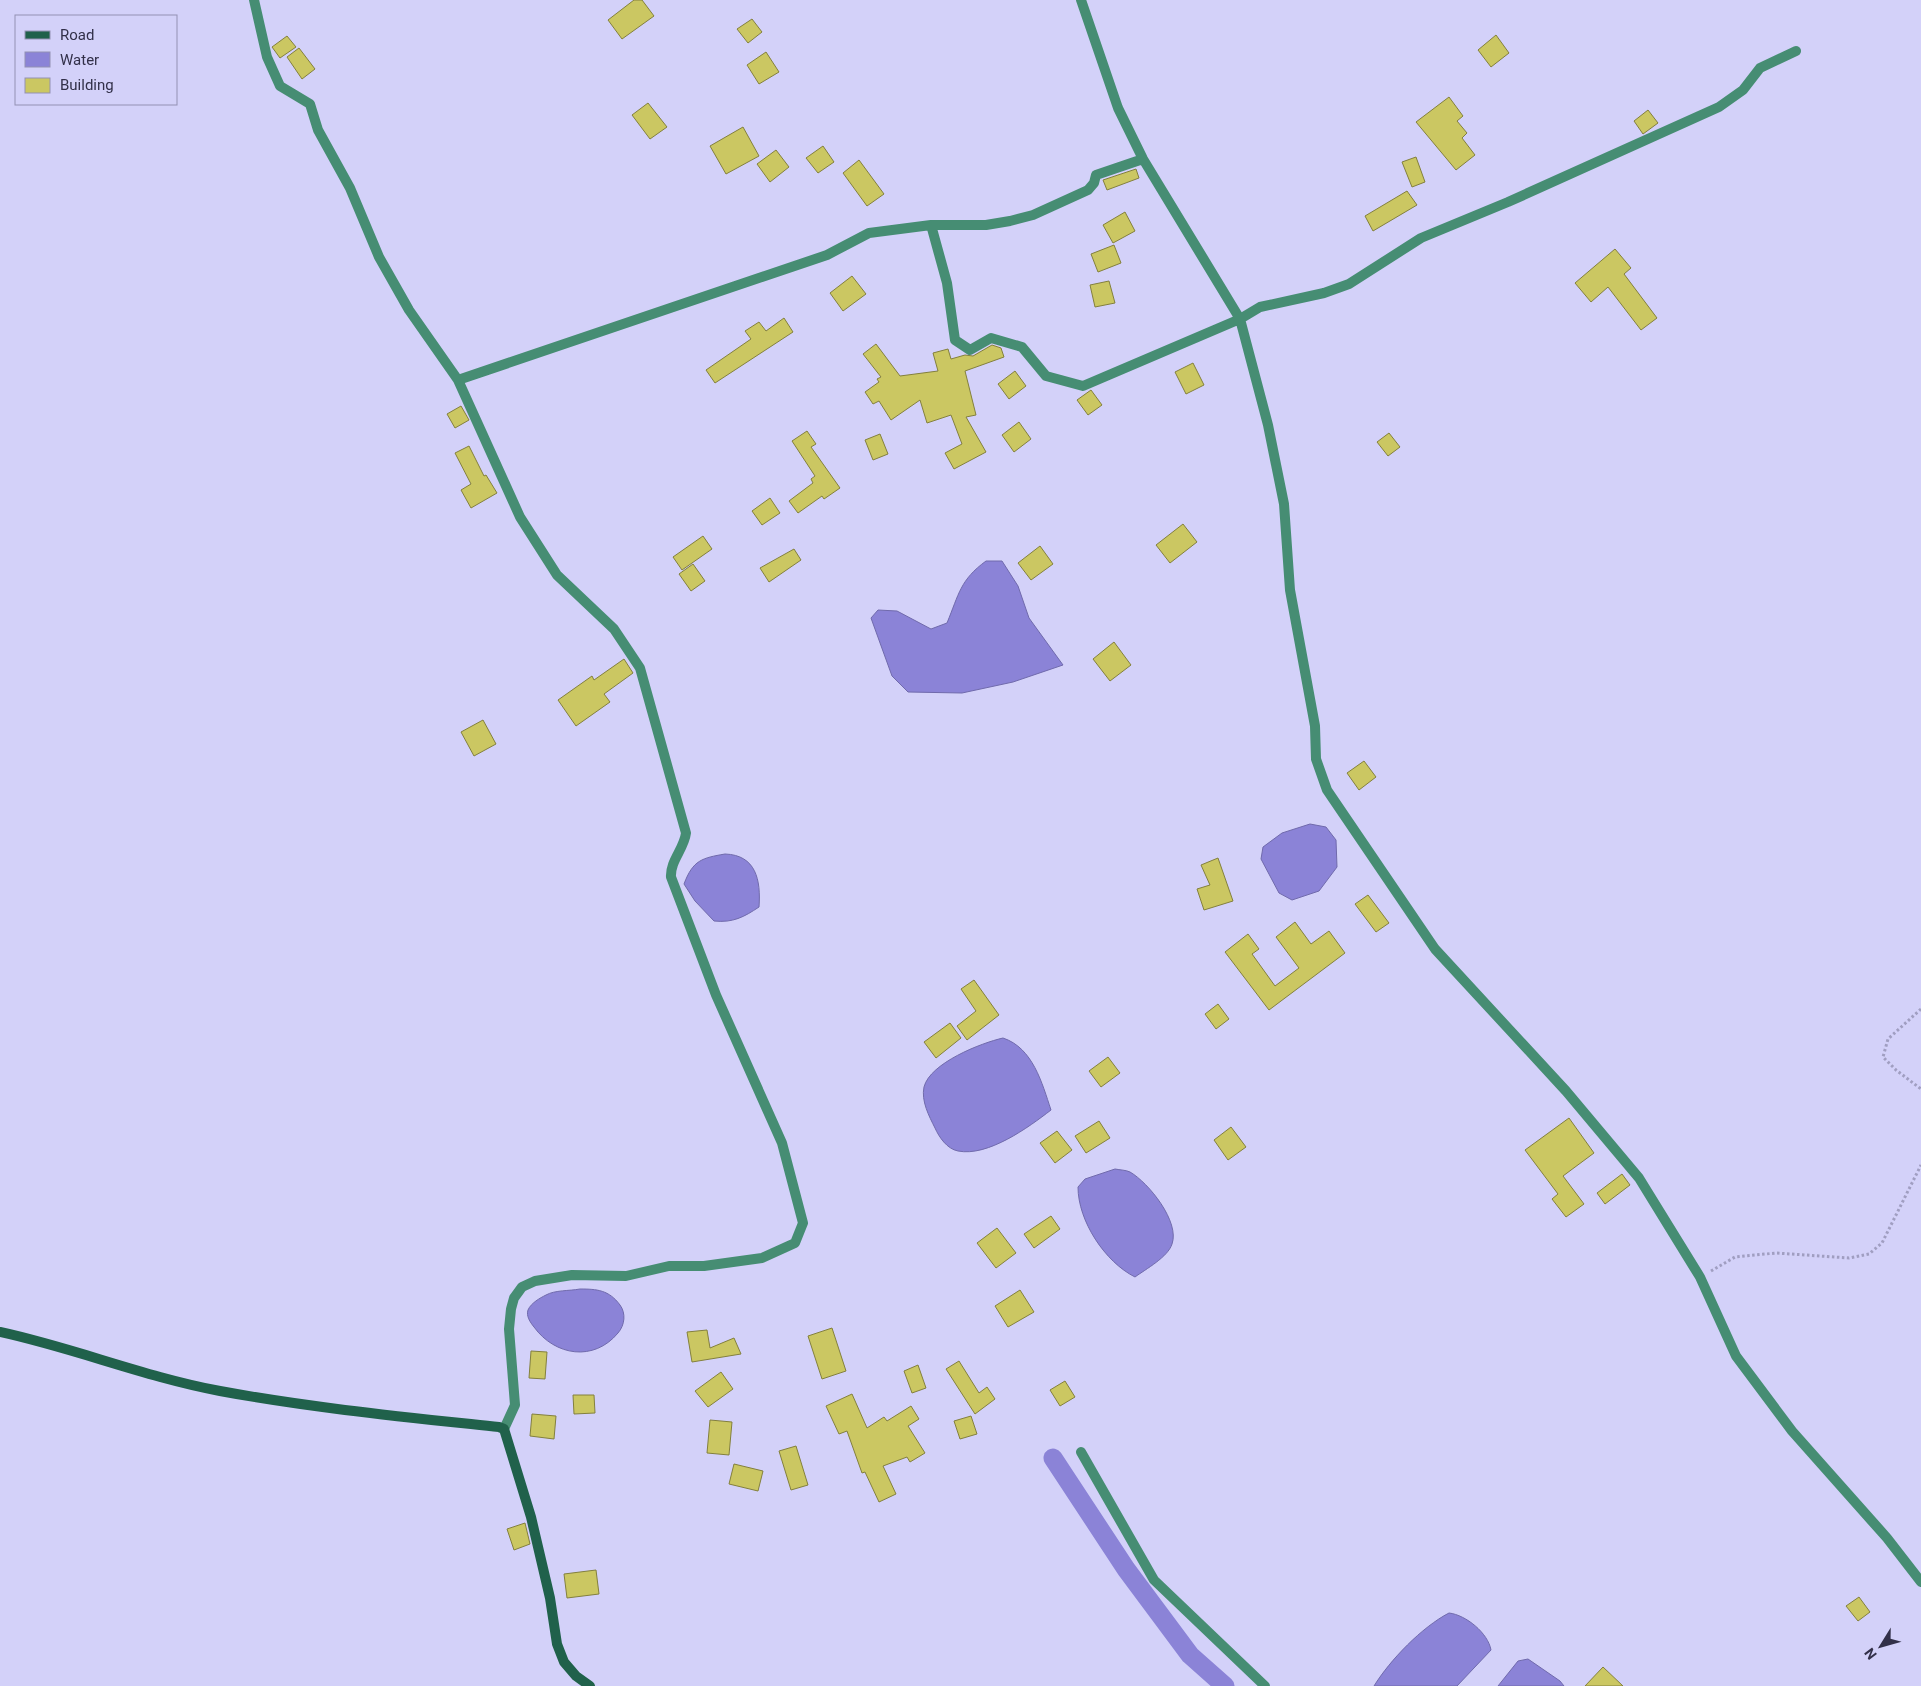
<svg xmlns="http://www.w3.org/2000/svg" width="1921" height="1686" font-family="Roboto,sans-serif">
	<rect width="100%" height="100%" fill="#d3d1f9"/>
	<path fill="#8b83d7" stroke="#706aac" d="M986,561H1002L1018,586L1029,618L1063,665L1013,682L962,693L908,692L892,676L871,618L878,610L897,611L931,629L947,623C959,594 960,580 986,561Z
		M1310,824L1326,827L1336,840L1337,867L1319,891L1292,900L1279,893L1261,859L1263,847L1282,833Z
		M725,854C756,855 761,880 759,907C744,917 733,923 714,921L695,901L684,884C693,860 702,858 725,854Z
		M1003,1038C1033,1048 1042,1083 1051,1110C1029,1127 988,1157 958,1151C947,1149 939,1137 935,1128C929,1116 921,1101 924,1087C930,1063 981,1043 1003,1038Z
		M1115,1169C1120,1170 1126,1170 1130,1172C1149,1183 1180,1222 1172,1244C1168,1257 1146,1269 1135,1277C1105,1262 1078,1221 1078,1187L1085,1179Z
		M580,1289C597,1289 609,1290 620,1305C626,1313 625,1325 618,1333C594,1362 555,1356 534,1327C530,1322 526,1316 528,1310C531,1303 540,1298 546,1295C555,1290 569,1291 580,1289Z
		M1449,1613C1466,1615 1488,1633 1491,1650L1457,1686H1374C1390,1660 1422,1627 1449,1613Z
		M1528,1659L1560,1681L1564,1686H1498L1518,1661Z"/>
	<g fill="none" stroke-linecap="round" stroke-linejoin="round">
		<path stroke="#8b83d7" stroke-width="19" d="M1053,1458L1126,1569L1190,1655L1225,1686"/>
	</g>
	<path fill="#cbc762" stroke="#83803d" d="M634,0H642L654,16L622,39L608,20Z
		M752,19L762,32L748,43L737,29Z
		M1496,35L1509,53L1491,67L1478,50Z
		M287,36L296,47L280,58L272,47Z
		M299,48L315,69L302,79L287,57Z
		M766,52L779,72L759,84L747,65Z
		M1449,97L1463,116L1457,121L1467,133L1462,138L1475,155L1456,170L1416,122Z
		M648,103L667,127L650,139L632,115Z
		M1648,110L1658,123L1643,134L1634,121Z
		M743,127L759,156L726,174L710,146Z
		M823,146L834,162L818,173L806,158Z
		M776,150L789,167L770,182L757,164Z
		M1416,157L1425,182L1412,187L1402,162Z
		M859,160L884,194L867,206L843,173Z
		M1136,169L1139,178L1107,190L1103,180Z
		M1407,191L1417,205L1373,231L1365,216Z
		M1125,212L1135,231L1113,243L1103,225Z
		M1114,245L1121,263L1098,272L1091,254Z
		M1615,249L1631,268L1624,274L1657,318L1641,330L1608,287L1591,302L1575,283Z
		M852,276L866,294L843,311L830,293Z
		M1109,281L1115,303L1095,307L1090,285Z
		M784,318L793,332L715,383L706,370L751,339L745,331L759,322L766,331Z
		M876,344L900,376L938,371L933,353L948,349L951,359L965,355L973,356L992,345L1001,348L1004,357L965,371L976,415L966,417L986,452L954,469L945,453L962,444L951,415L927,423L920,400L891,420L879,401L873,404L865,392L879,382L877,379L881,377L863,354Z
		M1193,363L1204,385L1186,394L1175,372Z
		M1015,371L1026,386L1009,399L998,384Z
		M1091,390L1102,405L1088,415L1077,400Z
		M461,406L469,420L455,428L447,414Z
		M1019,422L1031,439L1014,452L1002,435Z
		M807,431L816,444L811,447L840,488L824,499L822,496L798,513L789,501L813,483L811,479L815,476L792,441Z
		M1389,433L1400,447L1388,456L1377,442Z
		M880,434L888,454L873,460L865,440Z
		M469,446L484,476L486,475L497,493L471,508L461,490L471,484L455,453Z
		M770,498L780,513L762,525L752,511Z
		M1183,524L1197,542L1170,563L1156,545Z
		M703,536L712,549L682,570L673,557Z
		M1040,546L1053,564L1031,580L1018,563Z
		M794,549L801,560L769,582L760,568Z
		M693,564L705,581L691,591L679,574Z
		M1114,642L1131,665L1110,681L1093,659Z
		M624,659L633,673L604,694L610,702L576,726L558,700L592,676L594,680Z
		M483,720L496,744L474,756L461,732Z
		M1364,761L1376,777L1359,790L1347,773Z
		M1218,858L1233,901L1204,910L1197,889L1210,885L1201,865Z
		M1368,895L1389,923L1376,932L1355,904Z
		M1295,922L1311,944L1329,931L1345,953L1269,1010L1225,952L1248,934L1259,949L1252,954L1275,986L1299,968L1276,937Z
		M974,980L999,1015L967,1040L957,1026L976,1011L961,989Z
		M1218,1004L1229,1019L1216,1029L1205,1014Z
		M950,1023L961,1038L936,1058L924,1042Z
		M1108,1057L1120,1073L1101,1087L1089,1071Z
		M1569,1118L1594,1153L1563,1176L1584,1204L1566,1217L1552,1199L1558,1194L1525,1150Z
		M1099,1121L1110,1138L1086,1153L1075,1136Z
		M1231,1127L1246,1147L1228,1160L1214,1140Z
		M1057,1131L1072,1150L1055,1163L1040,1143Z
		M1622,1174L1630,1185L1605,1204L1597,1193Z
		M1051,1216L1060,1229L1034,1248L1024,1234Z
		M997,1228L1016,1253L996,1268L977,1243Z
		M1020,1290L1034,1312L1008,1327L995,1306Z
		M832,1328L846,1371L822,1379L808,1336Z
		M707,1330L710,1348L734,1338L741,1354L692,1362L687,1332Z
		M531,1351L547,1352L545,1379L529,1378Z
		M959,1361L979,1393L987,1387L995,1399L975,1414L946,1369Z
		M918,1365L926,1388L912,1393L904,1371Z
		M721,1372L733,1389L708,1407L695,1391Z
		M1065,1381L1075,1397L1060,1406L1050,1390Z
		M852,1394L867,1428L884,1417L887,1421L911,1406L919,1419L908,1426L925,1453L910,1462L907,1457L883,1466L896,1494L879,1502L865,1472L862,1473L847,1431L839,1434L826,1406Z
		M573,1395H594L595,1413L574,1414Z
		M532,1414L556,1416L554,1439L530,1436Z
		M971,1416L977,1434L960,1439L954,1421Z
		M710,1420L732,1422L729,1455L707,1453Z
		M796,1446L808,1485L791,1490L779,1451Z
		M734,1464L763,1471L758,1491L729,1484Z
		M525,1523L530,1544L514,1550L507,1529Z
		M596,1570L599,1594L567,1598L564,1574Z
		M1859,1597L1870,1612L1858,1621L1846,1606Z
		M1603,1667L1623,1686H1585Z"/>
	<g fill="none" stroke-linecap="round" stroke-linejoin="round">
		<path stroke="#a09ec1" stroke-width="3" stroke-dasharray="2.5 2.5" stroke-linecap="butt" d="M1921,1009L1888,1039L1883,1057L1896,1070L1921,1089
			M1711,1271L1735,1257L1776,1253L1849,1258L1869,1254L1882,1243L1921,1165"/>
		<path stroke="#468d73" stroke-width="10" d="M254,0L267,57L280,86L310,104L318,130L350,188L379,257L409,310L458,380L520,517L557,575L614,629L640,668L686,833C684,849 670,861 671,877L716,995L782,1143L803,1223L795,1243L762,1258L704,1266H669L626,1276L572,1275L535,1281L522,1287L514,1298L511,1309L509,1329L515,1405L504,1429
			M1081,0L1118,108L1143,159L1240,319L1268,425L1284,504L1290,590L1315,726L1316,759L1327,790L1435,949L1566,1091L1639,1178L1700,1277L1736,1356L1792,1431L1887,1538L1921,1582
			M931,225H986L1010,221L1033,215L1088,190L1094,183L1096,175L1143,159
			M458,380L827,255L869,233L931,225L947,283L955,340L970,350L991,338L1022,347L1046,376L1083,386L1240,319L1260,307L1324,293L1349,284L1421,238L1508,202L1719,107L1743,90L1760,68L1796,51
			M1081,1452L1154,1580L1265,1686"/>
		<path stroke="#20614b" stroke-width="10" d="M0,1332C74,1348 145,1377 220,1391C312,1408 405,1417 499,1427L504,1429L531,1517L550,1598L557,1644L564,1662L576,1676L590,1686"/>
	</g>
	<rect x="15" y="15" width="162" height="90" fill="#d3d1f9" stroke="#9391b3"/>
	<rect x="25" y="31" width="25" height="8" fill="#20614b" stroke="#9391b3"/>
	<text x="60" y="40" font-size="15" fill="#323049">Road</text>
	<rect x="25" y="52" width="25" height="15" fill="#8b83d7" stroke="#9391b3"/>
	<text x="60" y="65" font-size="15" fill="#323049">Water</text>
	<rect x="25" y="78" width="25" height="15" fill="#cbc762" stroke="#9391b3"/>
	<text x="60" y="90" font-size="15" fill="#323049">Building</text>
	<g transform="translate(1881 1646) rotate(233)" stroke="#d3d1f9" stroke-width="4" paint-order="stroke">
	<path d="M0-4L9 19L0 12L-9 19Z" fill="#323049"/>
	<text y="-8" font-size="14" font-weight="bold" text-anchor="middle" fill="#323049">N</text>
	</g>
</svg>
